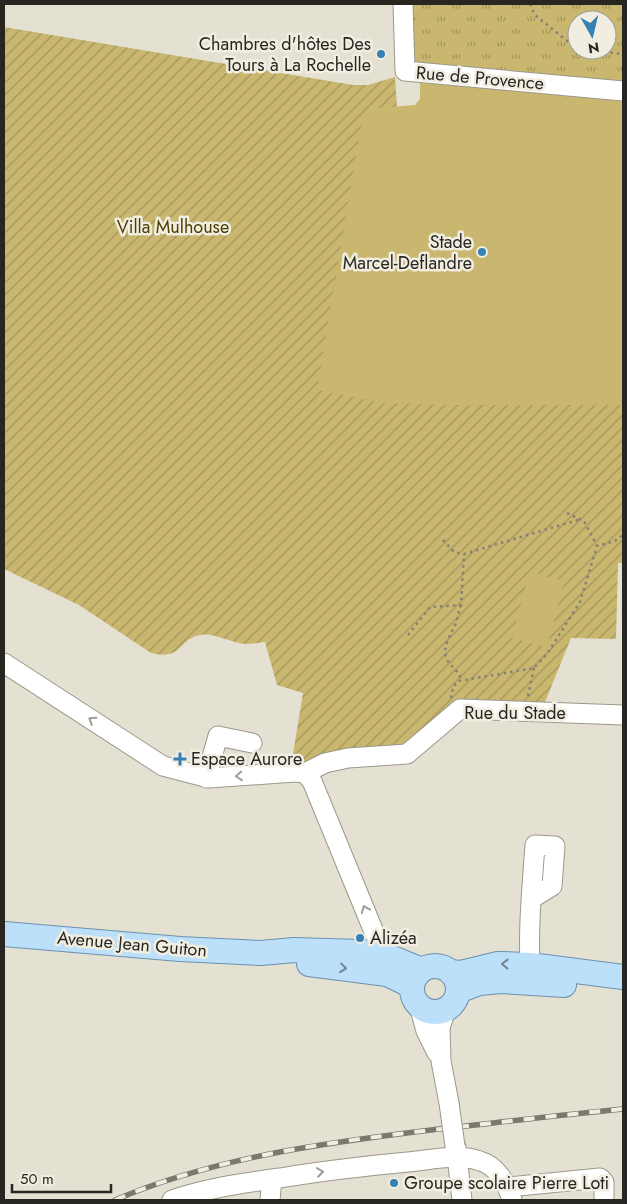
<svg xmlns="http://www.w3.org/2000/svg" width="627" height="1204" font-family="Jost,sans-serif">
	<defs>
		<pattern id="grass-tufts" width="24" height="20" patternUnits="userSpaceOnUse" patternTransform="scale(1.25)"><rect width="24" height="20" fill="#c9b76f"/><path d="M3 7l-1-3M5 7V3M7 7l1-3M15 17l-1-3M17 17v-4M19 17l1-3" fill="none" stroke="#a3955b"/></pattern>
		<pattern id="garden-furrows" width="10" height="10" patternUnits="userSpaceOnUse" patternTransform="scale(1.25)"><rect width="10" height="10" fill="#c9b76f"/><path d="M-1 1l2-2M0 10L10 0M9 11l2-2" fill="none" stroke="#a3955b"/></pattern>
	</defs>
	<rect width="100%" height="100%" fill="#e4e1d3"/>
	<path fill="url(#grass-tufts)" fill-rule="evenodd" d="M403,4H623V91L405,71ZM577,20H607V50H577Z"/>
	<path fill="url(#garden-furrows)" d="M4,27L353,85H368L395,77L397,107L368,109L451,405H623V563H618L616,639L571,638L541,712L460,709L407,754L290,772L303,693L277,685L265,642C259,643 252,644 245,644C232,643 212,632 199,635C178,640 182,661 151,653L79,605L4,569Z"/>
	<path fill="#c9b76f" d="M420,82L623,101V405H451L383,403L317,390L363,114L368,109L415,105L420,99Z
		M529,572L564,581L547,647L512,638Z"/>
	<g fill="none" stroke-linecap="round" stroke-linejoin="round">
		<defs>
			<path id="minor" d="M403,4L405,71L623,91
				M4,663L163,766L209,778L295,772L305,773L312,781L383,954
				M305,773L325,763L348,758L407,754L460,709L623,715
				M206,778L218,736L252,743
				M531,978C527,935 532,889 535,845L555,846L552,886L531,899
				M419,1005L426,1031L437,1053
				M446,1009L440,1028L441,1061L449,1103
				M456,1147L462,1200
				M508,1187L600,1178L604,1182V1200
				M172,1200C207,1188 243,1183 280,1178C322,1171 365,1166 408,1162C431,1160 458,1153 480,1161C497,1166 507,1184 512,1200
				M270,1200L272,1179"/>
			<path id="major" d="M4,934L180,949L261,953L294,950L362,952L383,954L422,970
				M309,964L387,974L412,986
				M412 989a23 23 0 1 1 46 0a23 23 0 1 1-46 0Z
				M450,972L461,973L498,964L530,965L623,977
				M458,991L479,983L501,981L564,985"/>
		</defs>
		<use href="#minor" stroke="#9b988b" stroke-width="21"/>
		<use href="#major" stroke="#6b91ac" stroke-width="26"/>
		<path stroke="#848178" stroke-width="2.5" stroke-dasharray="2.5 4" stroke-linecap="butt" d="M530,4L535,15L567,41L577,45
			M591,50L623,54
			M567,513L584,521L597,546
			M443,540L454,552L464,554L581,519
			M461,605C459,610 458,615 457,620C453,632 442,645 446,658C450,667 459,670 461,680
			M408,635L430,607L461,605L464,554
			M528,696L534,668
			M451,698L453,687L459,681L534,668L547,654L580,602L597,546L615,541L623,535"/>
		<use href="#minor" stroke="#fff" stroke-width="19"/>
		<use href="#major" stroke="#bce0fa" stroke-width="24"/>
		<defs>
			<path id="rail" d="M115,1200C216,1157 324,1143 431,1130C495,1123 559,1115 623,1109"/>
		</defs>
		<use href="#rail" stroke="#7a786f" stroke-width="5.5"/>
		<use href="#rail" stroke="#f1eee1" stroke-width="4" stroke-dasharray="11" stroke-linecap="butt"/>
		<defs>
			<path id="minor-bridge" d="M449,1103L455,1146"/>
		</defs>
		<use href="#minor-bridge" stroke="#9b988b" stroke-width="21" stroke-linecap="butt"/>
		<use href="#minor-bridge" stroke="#fff" stroke-width="19"/>
	</g>
	<defs><path id="oneway-chevron" d="M-2-3.5L2.5 0L-2 3.5" fill="none" stroke-width="1.6" stroke-linecap="round" stroke-linejoin="round" transform="scale(1.25)"/></defs>
	<g stroke="#9e9d9b">
		<use href="#oneway-chevron" transform="translate(92 720) rotate(-147)"/>
		<use href="#oneway-chevron" transform="translate(239 776) rotate(176)"/>
		<use href="#oneway-chevron" transform="translate(365 909) rotate(-112)"/>
		<use href="#oneway-chevron" transform="translate(320 1172) rotate(-8)"/>
	</g>
	<g stroke="#72838e">
		<use href="#oneway-chevron" transform="translate(505 964) rotate(-179)"/>
		<use href="#oneway-chevron" transform="translate(343 968) rotate(7)"/>
	</g>
	<g fill="#3581b4" stroke="#f1eee1" stroke-width="2">
		<circle cx="381" cy="54" r="5"/>
		<circle cx="482" cy="252" r="5"/>
		<path d="M177.5 751.5h5v5h5v5h-5v5h-5v-5h-5v-5h5z"/>
		<circle cx="360" cy="938" r="5"/>
		<circle cx="394" cy="1183" r="5"/>
	</g>
	<g text-anchor="middle" stroke-width="5" stroke-linejoin="round" paint-order="stroke">
		<g font-size="18" fill="#282621" stroke="#f1eee1" text-anchor="start">
			<text x="371" y="50" text-anchor="end">Chambres d'hôtes Des<tspan x="371" dy="21">Tours à La Rochelle</tspan></text>
			<text x="472" y="248" text-anchor="end">Stade<tspan x="472" dy="21">Marcel-Deflandre</tspan></text>
			<text x="191" y="765">Espace Aurore</text>
			<text x="370" y="944">Alizéa</text>
			<text x="404" y="1189">Groupe scolaire Pierre Loti</text>
		</g>
		<g font-size="18" fill="#282621" stroke="#f1eee1">
			<text transform="translate(480 78) rotate(5)" y="6">Rue de Provence</text>
			<text x="515" y="719">Rue du Stade</text>
			<text transform="translate(132 944) rotate(5)" y="6">Avenue Jean Guiton</text>
		</g>
		<g font-size="18" fill="#4b3e00" stroke="#f1eee1">
			<text x="173" y="233">Villa Mulhouse</text>
		</g>
	</g>
	<rect width="627" height="1204" fill="none" stroke="#282621" stroke-width="10"/>
	<g transform="translate(592 35) rotate(172)"><circle r="24" fill="#f1eee1" stroke="#a19e94"/>
	<path d="M0-4L9 19L0 12L-9 19Z" fill="#3581b4"/>
	<text y="-8" font-size="14" font-weight="bold" text-anchor="middle" fill="#282621">N</text>
	</g>
	<path d="M12 1184v8h99v-8" fill="none" stroke="#282621" stroke-width="2.5"/>
	<text x="20" y="1184" font-size="15" fill="#282621" stroke="#f1eee1" stroke-width="4" paint-order="stroke">50 m</text>
</svg>
